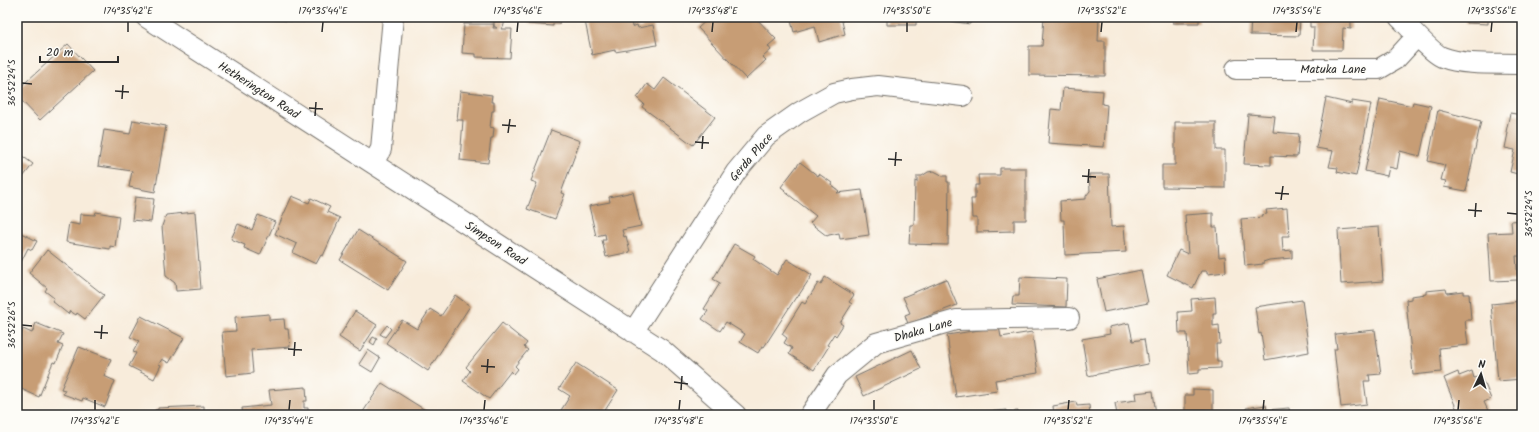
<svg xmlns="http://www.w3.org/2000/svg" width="1539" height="432" font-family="Kalam,sans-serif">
	<rect width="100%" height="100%" fill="#fdfcf7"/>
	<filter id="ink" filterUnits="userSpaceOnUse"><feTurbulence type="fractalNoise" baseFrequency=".025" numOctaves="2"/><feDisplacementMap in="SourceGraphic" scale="8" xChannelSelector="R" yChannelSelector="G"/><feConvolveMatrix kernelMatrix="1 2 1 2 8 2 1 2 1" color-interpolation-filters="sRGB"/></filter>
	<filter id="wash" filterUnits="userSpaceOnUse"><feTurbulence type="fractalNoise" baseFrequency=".012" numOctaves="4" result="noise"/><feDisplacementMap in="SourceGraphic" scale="16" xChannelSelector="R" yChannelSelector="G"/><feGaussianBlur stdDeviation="0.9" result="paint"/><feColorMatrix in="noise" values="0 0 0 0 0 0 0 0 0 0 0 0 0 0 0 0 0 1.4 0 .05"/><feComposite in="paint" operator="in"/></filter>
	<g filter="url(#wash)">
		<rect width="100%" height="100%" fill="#f8ecdb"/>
		<g id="blocks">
			<path fill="#c79d75" d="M262,17H328L327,21L304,20V22L262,19Z
				M520,17H560L559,24H553V26L528,24V22L520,21Z
				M601,17H627V21L631,20L632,27L637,25L638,28L653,25L657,45L615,52V50L592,55L585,21Z
				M710,17H716L719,21L723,17H755L776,39L768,46L771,50L763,57L766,60L746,79L698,28Z
				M790,17H841L845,34L819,42L815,26L794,32Z
				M887,17H916V25H887Z
				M942,17H971L970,24L942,20Z
				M1044,17H1099L1098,41H1105V76L1029,75V46H1042Z
				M1173,17H1199V23H1173Z
				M1251,17H1300L1299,36L1250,35Z
				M1310,17H1351V29L1343,28L1342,50H1313L1314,27H1310Z
				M1466,17H1488V24L1466,23Z
				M497,19H501L504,22V25L501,29H512L510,58L476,57V54L462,53L464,24H494L493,28H497L494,26V22Z
				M68,44L93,71L40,120L17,96V90Z
				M664,78L715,117L693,145L642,107L644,104L637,98L647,84L655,90Z
				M1063,88L1103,91L1102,104L1107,105L1104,147L1048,143L1051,109L1061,110Z
				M460,91L492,95L491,102H494V111H492L490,127L494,128L493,138H491L488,163L460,160L463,120H457Z
				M1326,98L1352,104V101L1371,104L1356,176L1337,172L1338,168L1329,167L1333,151L1316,148Z
				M1380,99L1412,106L1413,102L1431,106L1420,156L1400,151L1397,169L1389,167L1387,176L1365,171Z
				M1438,110L1481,121L1466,191L1444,187L1446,181L1441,180L1445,165L1428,161Z
				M1510,113L1522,115V175L1510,172L1515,150L1505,148L1508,133L1506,132Z
				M1248,114L1275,116L1273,132L1299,134L1297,157L1271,156V165L1244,164Z
				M133,120L166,126L155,192L129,187L132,171L98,166L104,130L130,134Z
				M1175,122H1216V150H1225V188L1162,187V165H1175Z
				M551,130L580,141L561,193L565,194L555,219L527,209L537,183L531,181Z
				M17,152L33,164L17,185Z
				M800,162L818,176L819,174L832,183L831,185L839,191L837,193L862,190L869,235L840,239L839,233L829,235L827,236L810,223L816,216L784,191L785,190L781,187Z
				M1000,168H1026V220H1014V231L977,232V218H972L971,199H975V185H979L978,175H1000Z
				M934,171L940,174L942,176H947V182H949L948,245L909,244L910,225H914L915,181L917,182V176H922L928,172Z
				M1089,174H1109L1111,227L1124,226L1126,252L1065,255L1064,220H1061L1060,201L1086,199V196L1090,191Z
				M633,192L641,226L622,230L624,237L626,236L630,252L606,257L602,240H606L605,234L596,236L589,206L610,202L609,197Z
				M292,196L309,203L311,198L330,207L327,212L340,218L323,256L321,255L316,264L293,253L297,244L275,234Z
				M135,197L154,199L151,222L132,220Z
				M1287,208L1289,236H1282L1283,251L1292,250V258L1269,260L1263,262V264L1245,266L1241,219L1262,217L1261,215L1267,214L1266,210Z
				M96,212L119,216L115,247L110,246V249L66,242L69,223L80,225L81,214L95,215Z
				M195,212L201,289L176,291L175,283L166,276L162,226L166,215Z
				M1213,213V227H1217L1219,257L1225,256L1226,272L1207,274V271H1201L1193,288L1167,275L1179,250L1188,254L1185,215Z
				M258,215L275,222L260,255L244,248L245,245L231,239L238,224L252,230Z
				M1522,220V256H1516L1518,280L1491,281L1488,233L1512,232L1511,221Z
				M1379,227L1383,281L1341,284L1338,230Z
				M358,230L407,261L388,290L340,260Z
				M17,231L37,241L32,250L28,248L17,270Z
				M734,244L755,256L753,259L777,275L787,259L812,275L797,298L796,297L764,347L762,346L758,353L740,342L745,334L726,322L720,331L702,319L708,311L704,309L720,283L713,279Z
				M47,250L104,295L85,319L77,313L76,315L70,311L68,314L52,301L54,298L45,291L47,288L29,273Z
				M1141,270L1148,303L1104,312L1097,279Z
				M825,277L854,295L849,302L852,304L840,323L843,325L836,336L834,334L827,345L829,346L814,370L789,354L792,348L784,343L787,338L782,334L802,302L805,304L818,283L821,285Z
				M1020,277L1067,279L1066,307L1012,305L1013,296H1019Z
				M946,279L957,305L908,324L905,315L910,313L903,297Z
				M1446,289L1447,293L1463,291V294H1469L1471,320H1465L1468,345L1439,348L1441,372L1413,375L1406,300L1411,299V296L1426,294V291Z
				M455,295L470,306L428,371L386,343L402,320L417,329L430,309L441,316Z
				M1215,297L1216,313H1213V326L1219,325L1220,344H1216L1217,361H1221V368L1199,369V373L1189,374L1187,333H1179L1178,312L1192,311L1191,299Z
				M1302,300L1309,352L1265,360L1261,333L1259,334L1255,307Z
				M1522,301V379L1498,381L1491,304Z
				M355,311L377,325L360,351L339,337Z
				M269,314V320L284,319L285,329H288L290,347L251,350L253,373L226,376L222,332L236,331L235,317Z
				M141,316L184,338L169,363L162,359L159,364L161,365L154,379L129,366L136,353L133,352L139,341L130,337Z
				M36,323L63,334L58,344L63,346L56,363L53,362L39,397L17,387V343L23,329L32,333Z
				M502,323L527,343L524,347L528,350L515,366L518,369L514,374L511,371L489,399L463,381L470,371L466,367Z
				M1129,323L1133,341L1144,339L1148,364L1088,376L1082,339L1110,334L1109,327Z
				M387,325L391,329L385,337L380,334Z
				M999,327L1001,337L1032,332L1038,373L995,380L997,391L956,397L947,335Z
				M1375,330L1381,374L1369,375L1370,381H1364L1367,404L1341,407L1334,349H1337L1335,334Z
				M373,337L377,339L374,345L370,342Z
				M79,347L111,359L104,376L115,381L105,407L83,398L82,401L63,394L65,390L61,389Z
				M368,350L380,358L372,372L359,364Z
				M912,350L921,369L864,396L855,377Z
				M576,363L618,390L602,415H558L570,396L559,389Z
				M1472,371L1474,378L1480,376L1484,384H1485L1491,399L1484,402L1490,415H1459L1444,378L1458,372L1459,376Z
				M382,383L430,413L428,415H361Z
				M306,387L307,401H304V408H308V415H243L242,408L271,405L269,390Z
				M1193,389L1213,390V415H1185V395H1193Z
				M1153,391L1156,415H1117L1115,403L1136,400L1135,393Z
				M1076,402L1077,406L1089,405L1090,415H1054L1053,406Z
				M1266,405L1267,410L1289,408L1290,415H1246V408Z
				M204,406V415H155V410H158V408Z
				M1006,410V412L1018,411V415H981V414L987,413V412Z"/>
		</g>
	</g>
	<g filter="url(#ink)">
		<use href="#blocks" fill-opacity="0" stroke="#736f69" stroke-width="1"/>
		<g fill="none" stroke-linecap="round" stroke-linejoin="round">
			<defs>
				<path id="minor" d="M146,17L662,350L736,415
					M1399,17C1408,26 1432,53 1442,57C1465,66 1498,63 1522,64
					M1236,69H1379L1396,59L1417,36
					M373,163L381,149L393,17
					M633,332L736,172L766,136L800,112L834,93L852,89L878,86L963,96
					M810,415L837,375L876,343L956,320L1069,318"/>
			</defs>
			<use href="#minor" stroke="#736f69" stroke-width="22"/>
			<use href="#minor" stroke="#fff" stroke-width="20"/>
		</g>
	</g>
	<path fill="none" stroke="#2b2b2b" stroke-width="1.5" d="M128,32V22M322,32L323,22M517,32L518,22M712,32L713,22M907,32V22M1101,32L1102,22M1296,32L1297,22M1491,32L1492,22M22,83L32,84M115,91L129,92M122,99L123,85M309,108L323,109M315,116L316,102M502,125L516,126M508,133L510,119M695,142L709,143M702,149L703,136M888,159L902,160M895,166L896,152M1082,176L1096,177M1088,183L1089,169M1275,193L1289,194M1281,200L1283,186M1468,210L1482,211M1507,213L1517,214M1475,217L1476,203M22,325L32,326M94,332L108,333M101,339L102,325M288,349L302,350M294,356L295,342M481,366L495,367M487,373L488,359M674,382L688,384M681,390L682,376M95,410V400M289,410L290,400M484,410L485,400M679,410L680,400M874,410V400M1068,410L1069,400M1263,410L1264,400M1458,410L1459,400"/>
	<g text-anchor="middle" stroke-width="3" stroke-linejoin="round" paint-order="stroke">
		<g font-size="12" fill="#2b2b2b" stroke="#fdfcf7">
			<text x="1333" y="73">Matuka Lane</text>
			<text transform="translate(259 90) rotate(33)" y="4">Hetherington Road</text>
			<text transform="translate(751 157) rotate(-49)" y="4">Gerda Place</text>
			<text transform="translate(496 243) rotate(33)" y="4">Simpson Road</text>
			<text transform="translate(923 330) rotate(-16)" y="4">Dhaka Lane</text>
		</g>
	</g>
	<rect width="1539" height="432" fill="none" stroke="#fdfcf7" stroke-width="44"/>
	<g transform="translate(1481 374) rotate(5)" stroke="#fdfcf7" stroke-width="3" paint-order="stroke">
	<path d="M0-3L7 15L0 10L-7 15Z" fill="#2b2b2b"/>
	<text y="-6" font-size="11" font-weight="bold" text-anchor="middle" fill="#2b2b2b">N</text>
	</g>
	<path d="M40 56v6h78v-6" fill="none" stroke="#2b2b2b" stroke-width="2"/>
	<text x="46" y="56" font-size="12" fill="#2b2b2b" stroke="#fdfcf7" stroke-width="3" paint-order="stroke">20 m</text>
	<rect x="22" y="22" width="1495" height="388" fill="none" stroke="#2b2b2b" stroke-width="1.5"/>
	<g font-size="10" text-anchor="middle" fill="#2b2b2b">
		<text x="128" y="14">174°35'42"E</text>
		<text x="323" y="14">174°35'44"E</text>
		<text x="518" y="14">174°35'46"E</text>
		<text x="713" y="14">174°35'48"E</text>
		<text x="907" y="14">174°35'50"E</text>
		<text x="1102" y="14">174°35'52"E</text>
		<text x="1297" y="14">174°35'54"E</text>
		<text x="1492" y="14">174°35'56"E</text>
		<text transform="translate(11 83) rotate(-90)" y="4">36°52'24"S</text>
		<text transform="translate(1528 214) rotate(-90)" y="4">36°52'24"S</text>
		<text transform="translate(11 325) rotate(-90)" y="4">36°52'26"S</text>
		<text x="95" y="424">174°35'42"E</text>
		<text x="289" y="424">174°35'44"E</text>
		<text x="484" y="424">174°35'46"E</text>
		<text x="679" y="424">174°35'48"E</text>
		<text x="874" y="424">174°35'50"E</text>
		<text x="1068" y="424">174°35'52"E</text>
		<text x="1263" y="424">174°35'54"E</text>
		<text x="1458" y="424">174°35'56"E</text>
	</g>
</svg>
